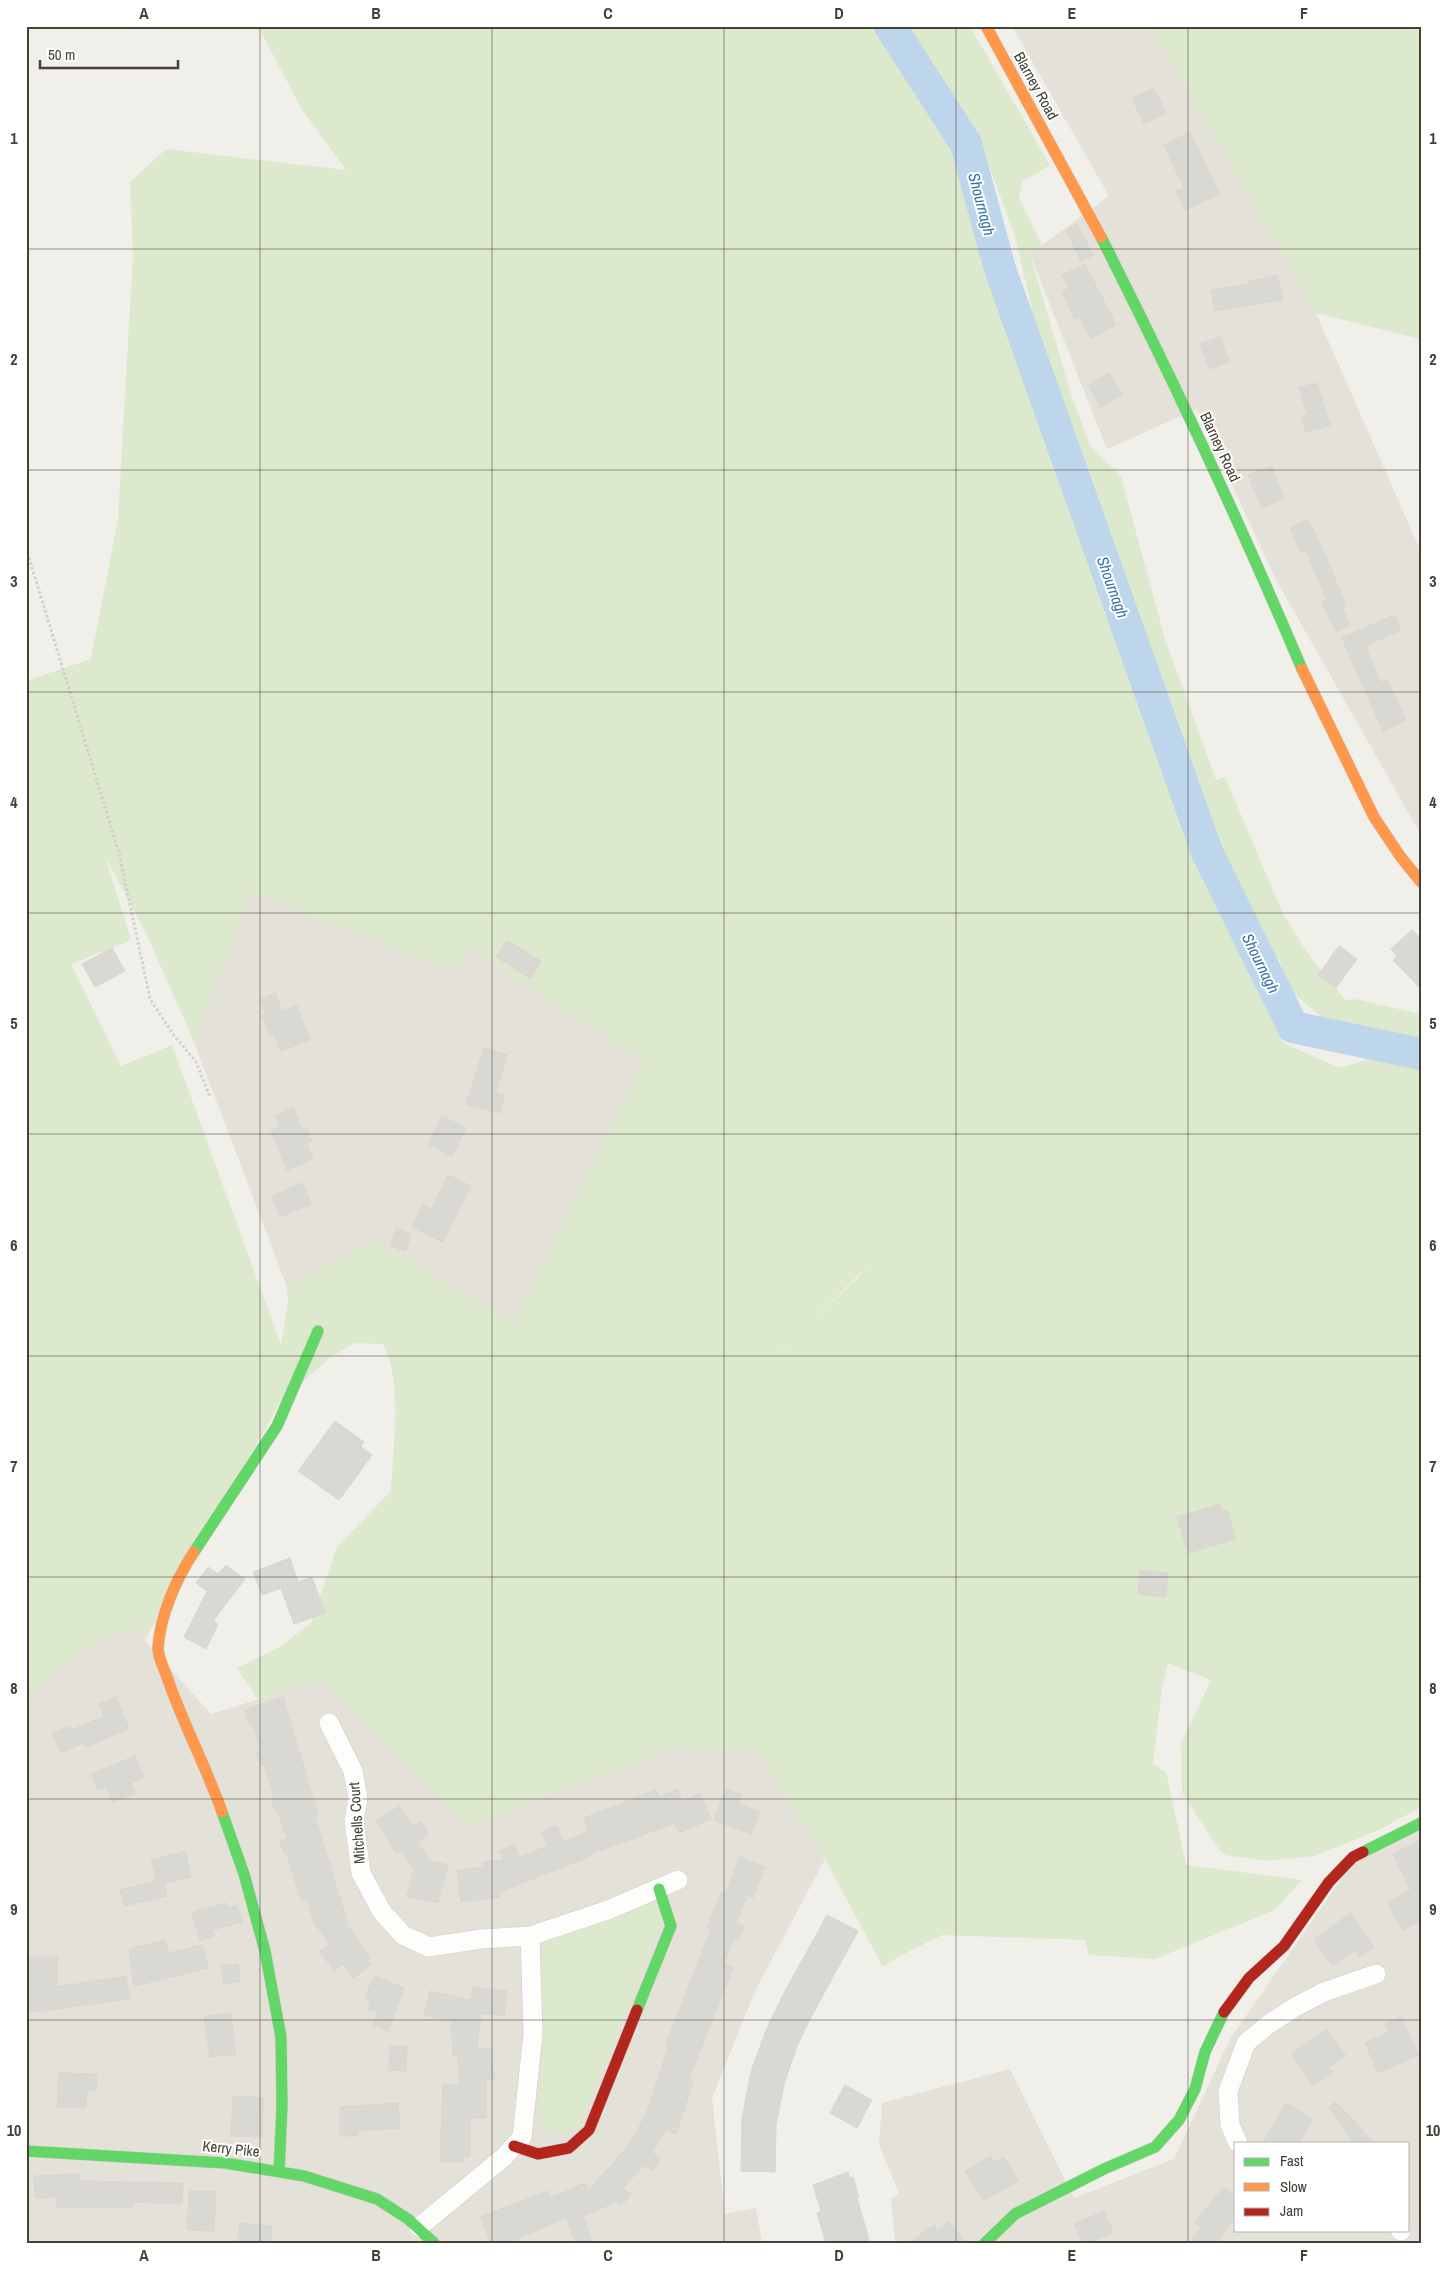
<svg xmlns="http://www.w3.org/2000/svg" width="1447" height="2269" font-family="'Archivo Narrow',sans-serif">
	<rect width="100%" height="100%" fill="#f0efea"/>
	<path fill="#e3e1d8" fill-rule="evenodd" d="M1012,26H1151L1316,313L1421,552V835L1275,578L1197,409L1107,449L1030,254L1109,196Z
		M251,892L457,972L468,947L644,1061L514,1322L372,1240L287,1287L194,1042Z
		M133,1627L211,1714L321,1680L433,1788L466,1826L680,1746L757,1751L825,1859L756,1989L712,2098L725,2214L756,2208L762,2243H26V1697L78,1651Z
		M1421,1824V2243H895L891,2200L899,2193L879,2145L882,2103L1010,2069L1074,2198L1174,2159L1230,2039L1355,1859ZM1236,2143H1408V2230H1236Z"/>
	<path fill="#dce9cc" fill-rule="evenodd" d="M258,26H830L836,33L831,26H876L952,143L973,202L1032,390L1056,414L1015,236L985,155L897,26H970L1050,165L1022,182L1019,198L1042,245L1030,254L1070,391L1090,446L1121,477L1165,639L1216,780L1225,777L1283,914L1310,957L1345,1000L1354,999L1421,1014V1046L1325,1020L1288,989L1278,955L1283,1043L1340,1068L1376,1057L1421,1067V1807L1379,1830L1315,1856L1266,1861L1225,1855L1215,1844L1182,1792L1181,1744L1211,1680L1168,1663L1162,1688L1153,1764L1166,1772L1186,1865L1302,1880L1275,1910L1155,1959L1089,1955L1085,1940L942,1935L898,1957L883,1967L825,1859L757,1751L680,1746L466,1826L433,1788L321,1680L258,1699L237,1668L278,1648L311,1623L337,1547L391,1491C393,1447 403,1383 383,1344L354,1343L331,1357L281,1401L145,1640L133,1627L79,1651L26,1697V681L91,659L118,519L133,255L130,182L166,149L346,170L301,108ZM105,856L147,935L194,1042L251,892L457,972L468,947L644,1061L514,1322L372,1240L287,1287L288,1303L281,1345L172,1045L121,1066L71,964L131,940ZM868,1266L859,1277L776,1355H777Z
		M1151,26H1421L1420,339L1316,313Z
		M652,1900L664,1916L580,2124L563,2133L548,2130L538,2118L544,2021L540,1970L543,1945L557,1932Z"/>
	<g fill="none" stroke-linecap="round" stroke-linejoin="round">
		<path stroke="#bed6eb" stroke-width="32" d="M890,26L966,144L1000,269L1207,852L1293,1027L1421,1054"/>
	</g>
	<path fill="#d9d8d3" stroke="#d8d6d0" d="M1154,88L1166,113L1144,124L1132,98Z
		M1190,132L1219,194L1185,210L1176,191L1184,188L1164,145Z
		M1077,224L1093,255L1081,261L1066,230Z
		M1085,264L1116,325L1091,338L1080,317L1075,319L1062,292L1069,288L1062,275Z
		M1277,275L1283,300L1215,311L1211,290L1248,284V282Z
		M1220,337L1229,362L1209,369L1200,344Z
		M1109,373L1122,394L1101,407L1088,386Z
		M1317,383L1330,425L1306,432L1301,416L1307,414L1299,388Z
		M1271,466L1284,498L1262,508L1248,475Z
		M1308,519L1324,552L1346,606L1342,608L1350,625L1336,631L1322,603L1327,600L1306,550L1301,552L1290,528Z
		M1394,615L1401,630L1365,646L1381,683L1387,680L1406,720L1383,731L1342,638Z
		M1412,930L1421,939V989L1393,960L1397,956L1391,949Z
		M507,940L541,961L531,979L496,957Z
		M1339,946L1357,959L1336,988L1318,975Z
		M112,948L125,971L95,987L82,964Z
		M275,993L282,1011L297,1006L310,1040L280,1051L274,1033L270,1035L262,1015L266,1014L260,999Z
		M484,1048L507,1055L496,1092L505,1095L500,1113L466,1104Z
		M293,1108L302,1129L306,1127L312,1141L306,1143L313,1159L287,1170L271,1131L280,1127L275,1116Z
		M442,1116L466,1128L452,1156L428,1144Z
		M448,1175L471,1186L443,1242L412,1227L423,1205L431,1209Z
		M303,1183L311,1204L280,1217L272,1196Z
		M396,1229L411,1234L406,1251L390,1246Z
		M335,1421L364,1442L361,1447L372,1455L339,1500L298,1471Z
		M1220,1504L1222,1511L1227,1510L1236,1539L1188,1553L1177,1517Z
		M290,1558L298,1582L312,1577L325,1613L294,1624L281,1588L262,1595L253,1572Z
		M226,1565L245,1579L213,1621L218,1624L206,1649L184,1637L207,1591L196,1583L208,1567L218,1574Z
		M1140,1570L1168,1573L1166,1597L1138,1594Z
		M116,1697L129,1729L85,1747L83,1743L61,1753L52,1733L70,1726L72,1730L104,1716L99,1704Z
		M283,1697L318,1815L315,1816L349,1928L370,1958L367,1960L371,1965L353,1978L343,1964L334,1971L320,1951L329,1944L314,1922L307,1899L301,1901L287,1853L284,1854L280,1841L287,1838L278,1811H275L271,1798L274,1797L264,1765L261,1766L257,1752L261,1751L252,1722L249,1723L245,1710Z
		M135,1756L144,1778L131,1783L135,1793L112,1802L106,1787L98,1790L91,1774Z
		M677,1789L682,1801L700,1794L711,1819L679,1833L675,1823L588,1855L589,1857L499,1892L500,1897L461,1902L457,1871L483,1867V1862L504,1860L500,1851L515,1845L519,1857L548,1846L542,1832L557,1826L563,1842L589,1831L584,1818L656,1790L659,1797Z
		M726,1789L742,1795L738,1804L760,1812L751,1834L714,1820Z
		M400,1806L413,1827L421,1821L429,1834L417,1842L429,1860L448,1865L438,1903L407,1896L414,1869L402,1851L397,1854L376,1821Z
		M1421,1840V1920L1403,1930L1387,1903L1411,1890L1393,1854Z
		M185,1851L191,1877L164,1883L167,1896L124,1906L120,1890L157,1881L151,1860Z
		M740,1857L765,1867L753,1898L747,1895L736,1923L745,1926L739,1940L734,1938L724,1964L733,1968L689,2079L693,2081L676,2134L666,2130L652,2153L661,2158L653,2171L644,2165L623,2188L631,2194L621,2206L616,2202L583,2216L592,2243H576L566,2218L507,2243H491L481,2217L547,2191L550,2198L585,2183L588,2191L628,2146L646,2115L669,2045L666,2044L711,1929L707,1928L721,1893L725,1895Z
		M226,1903L228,1908L237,1906L242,1922L212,1930L214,1936L200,1940L192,1913Z
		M1351,1913L1374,1947L1359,1957L1355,1951L1332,1966L1314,1939Z
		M827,1915L858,1931L810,2019L797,2046L784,2084L776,2125L775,2172L741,2171L742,2119L751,2071L767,2028L784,1993Z
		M165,1940L169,1953L202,1945L208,1968L134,1986L129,1949Z
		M26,1956H57V1987L126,1976L130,1999L26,2013Z
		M238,1964L240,1981L224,1984L222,1966Z
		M374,1976L404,1988L388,2031L373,2025L378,2012L368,2009L371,2001L365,1998Z
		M473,1987L507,1991L504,2016L481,2013L477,2049L492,2048L494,2080H486V2118H470V2157H463V2162H440L443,2084L460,2085L458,2056H453L451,2021L424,2015L430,1991L471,2000Z
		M231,2013L236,2054L210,2057L204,2017Z
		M1401,2017L1419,2055L1378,2073L1365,2043L1389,2032L1385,2024Z
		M1327,2029L1346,2056L1330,2067L1333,2072L1313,2085L1291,2054Z
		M390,2046H407L406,2071L389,2070Z
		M59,2073L97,2074L96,2091L87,2090L86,2108L57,2107Z
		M845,2085L872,2100L857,2128L830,2113Z
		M233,2096L263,2098L262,2137L231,2136Z
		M1335,2102L1375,2143H1354L1329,2107Z
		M398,2103L400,2128L358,2131V2136H340V2107Z
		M1286,2103L1313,2119L1299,2143H1263Z
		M990,2156L994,2163L1004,2157L1018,2181L983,2201L965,2171Z
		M848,2172L850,2178L853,2177L859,2197L857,2198L870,2243H826L817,2213L821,2211L813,2185Z
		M79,2174V2181L183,2183L182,2204L133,2202L132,2208L56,2207V2197L35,2198L34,2176Z
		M1224,2187L1236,2196V2218L1216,2243H1188L1202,2227L1195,2222Z
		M189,2191H216L214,2231L187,2230Z
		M1104,2211L1113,2232L1089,2243H1083L1074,2224Z
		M949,2221L965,2243H909L934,2225L938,2230Z
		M240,2223L272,2226L270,2243H238Z"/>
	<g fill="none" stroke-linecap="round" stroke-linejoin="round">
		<defs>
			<path id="street" d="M329,1723L353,1771L358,1798L354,1821L361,1873L382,1912L403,1935L429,1947L481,1939L530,1936L533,2034L522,2137L504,2157L419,2227
				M530,1936L608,1910L678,1880
				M1238,2143L1230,2125L1228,2091L1246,2043L1269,2024L1295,2007L1324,1992L1376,1974
				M1400,2230L1401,2231"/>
			<path id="fast" d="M1101,237C1173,379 1240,523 1302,669
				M194,1552L277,1426L318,1331
				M222,1812L244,1874L265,1951L281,2037L282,2106L279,2171
				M1363,1852L1421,1823
				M637,2010L671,1926L659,1889
				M26,2151L225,2163L304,2176L377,2199L408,2219L434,2243
				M985,2243L1015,2214L1104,2169L1155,2147L1179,2120L1195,2089L1205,2052L1224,2012"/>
			<path id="slow" d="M986,26L1101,237
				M1302,669L1374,817L1400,856L1421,882
				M194,1552C176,1579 160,1616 158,1648C158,1657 164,1669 167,1677C183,1724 206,1766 222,1812"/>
			<path id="jam" d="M1224,2012L1249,1978L1284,1946L1329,1882L1353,1857L1363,1852
				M514,2146L538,2154L569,2148L589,2130L637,2010"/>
		</defs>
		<use href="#street" stroke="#ceccc8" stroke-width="20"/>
		<use href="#fast" stroke="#ceccc1" stroke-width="12"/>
		<use href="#slow" stroke="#ceccc1" stroke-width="12"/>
		<use href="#jam" stroke="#ceccc1" stroke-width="12"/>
		<path stroke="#d1cecb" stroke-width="3" stroke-dasharray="2.5 2.5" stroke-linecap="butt" d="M26,548L119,853L150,999L173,1034L196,1062L210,1097"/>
		<use href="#street" stroke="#fdfdfc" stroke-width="19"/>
		<use href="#fast" stroke="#63d668" stroke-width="11"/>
		<use href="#slow" stroke="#ff974d" stroke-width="11"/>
		<use href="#jam" stroke="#b3261e" stroke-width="11"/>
	</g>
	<path fill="none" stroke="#454137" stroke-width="1" stroke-opacity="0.55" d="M260,26V2243M492,26V2243M724,26V2243M956,26V2243M1188,26V2243M26,249H1421M26,470H1421M26,692H1421M26,913H1421M26,1134H1421M26,1356H1421M26,1577H1421M26,1799H1421M26,2020H1421"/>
	<g text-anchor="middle" stroke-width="4" stroke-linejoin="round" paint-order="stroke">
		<g font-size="15" fill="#454137" stroke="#fff">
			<text transform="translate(1036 86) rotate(61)" y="5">Blarney Road</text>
			<text transform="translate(1220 447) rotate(65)" y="5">Blarney Road</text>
			<text transform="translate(357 1823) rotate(-94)" y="5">Mitchells Court</text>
			<text transform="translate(231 2149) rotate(6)" y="5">Kerry Pike</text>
		</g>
		<g font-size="16" font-style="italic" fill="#3872a9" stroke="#fff">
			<text transform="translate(982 204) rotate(75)" y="6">Shournagh</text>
			<text transform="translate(1113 587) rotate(70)" y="6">Shournagh</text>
			<text transform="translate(1261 963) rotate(64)" y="6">Shournagh</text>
		</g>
	</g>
	<rect width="1447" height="2269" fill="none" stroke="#ffffff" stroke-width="55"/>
	<rect x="1234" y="2142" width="175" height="90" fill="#ffffff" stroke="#b5b3af"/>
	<rect x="1244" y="2158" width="25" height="8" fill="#63d668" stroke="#b5b3af"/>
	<text x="1280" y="2166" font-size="15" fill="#454137">Fast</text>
	<rect x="1244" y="2183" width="25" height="8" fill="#ff974d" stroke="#b5b3af"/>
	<text x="1280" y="2192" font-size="15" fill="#454137">Slow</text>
	<rect x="1244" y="2208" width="25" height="8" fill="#b3261e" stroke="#b5b3af"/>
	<text x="1280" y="2216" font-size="15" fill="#454137">Jam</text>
	<path d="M40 60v8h138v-8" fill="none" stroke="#454137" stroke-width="2.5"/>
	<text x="48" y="60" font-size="15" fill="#454137" stroke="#ffffff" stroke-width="4" paint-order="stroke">50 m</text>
	<rect x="28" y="28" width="1392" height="2214" fill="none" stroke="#454137" stroke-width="2"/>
	<g font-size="16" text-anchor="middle" font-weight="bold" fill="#454137">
		<text x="144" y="19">A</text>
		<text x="376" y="19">B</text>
		<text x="608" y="19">C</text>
		<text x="839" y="19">D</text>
		<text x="1072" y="19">E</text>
		<text x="1304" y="19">F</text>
		<text x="14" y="144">1</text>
		<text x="1433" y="144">1</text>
		<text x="14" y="365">2</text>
		<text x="1433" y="365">2</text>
		<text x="14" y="587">3</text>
		<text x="1433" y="587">3</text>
		<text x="14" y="808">4</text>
		<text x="1433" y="808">4</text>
		<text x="14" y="1029">5</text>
		<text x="1433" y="1029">5</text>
		<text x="14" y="1251">6</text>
		<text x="1433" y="1251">6</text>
		<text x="14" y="1472">7</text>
		<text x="1433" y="1472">7</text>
		<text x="14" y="1694">8</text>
		<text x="1433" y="1694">8</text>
		<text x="14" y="1915">9</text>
		<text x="1433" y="1915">9</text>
		<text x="14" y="2136">10</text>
		<text x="1433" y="2136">10</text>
		<text x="144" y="2261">A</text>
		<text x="376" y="2261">B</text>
		<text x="608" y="2261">C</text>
		<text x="839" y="2261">D</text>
		<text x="1072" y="2261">E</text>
		<text x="1304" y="2261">F</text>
	</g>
</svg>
